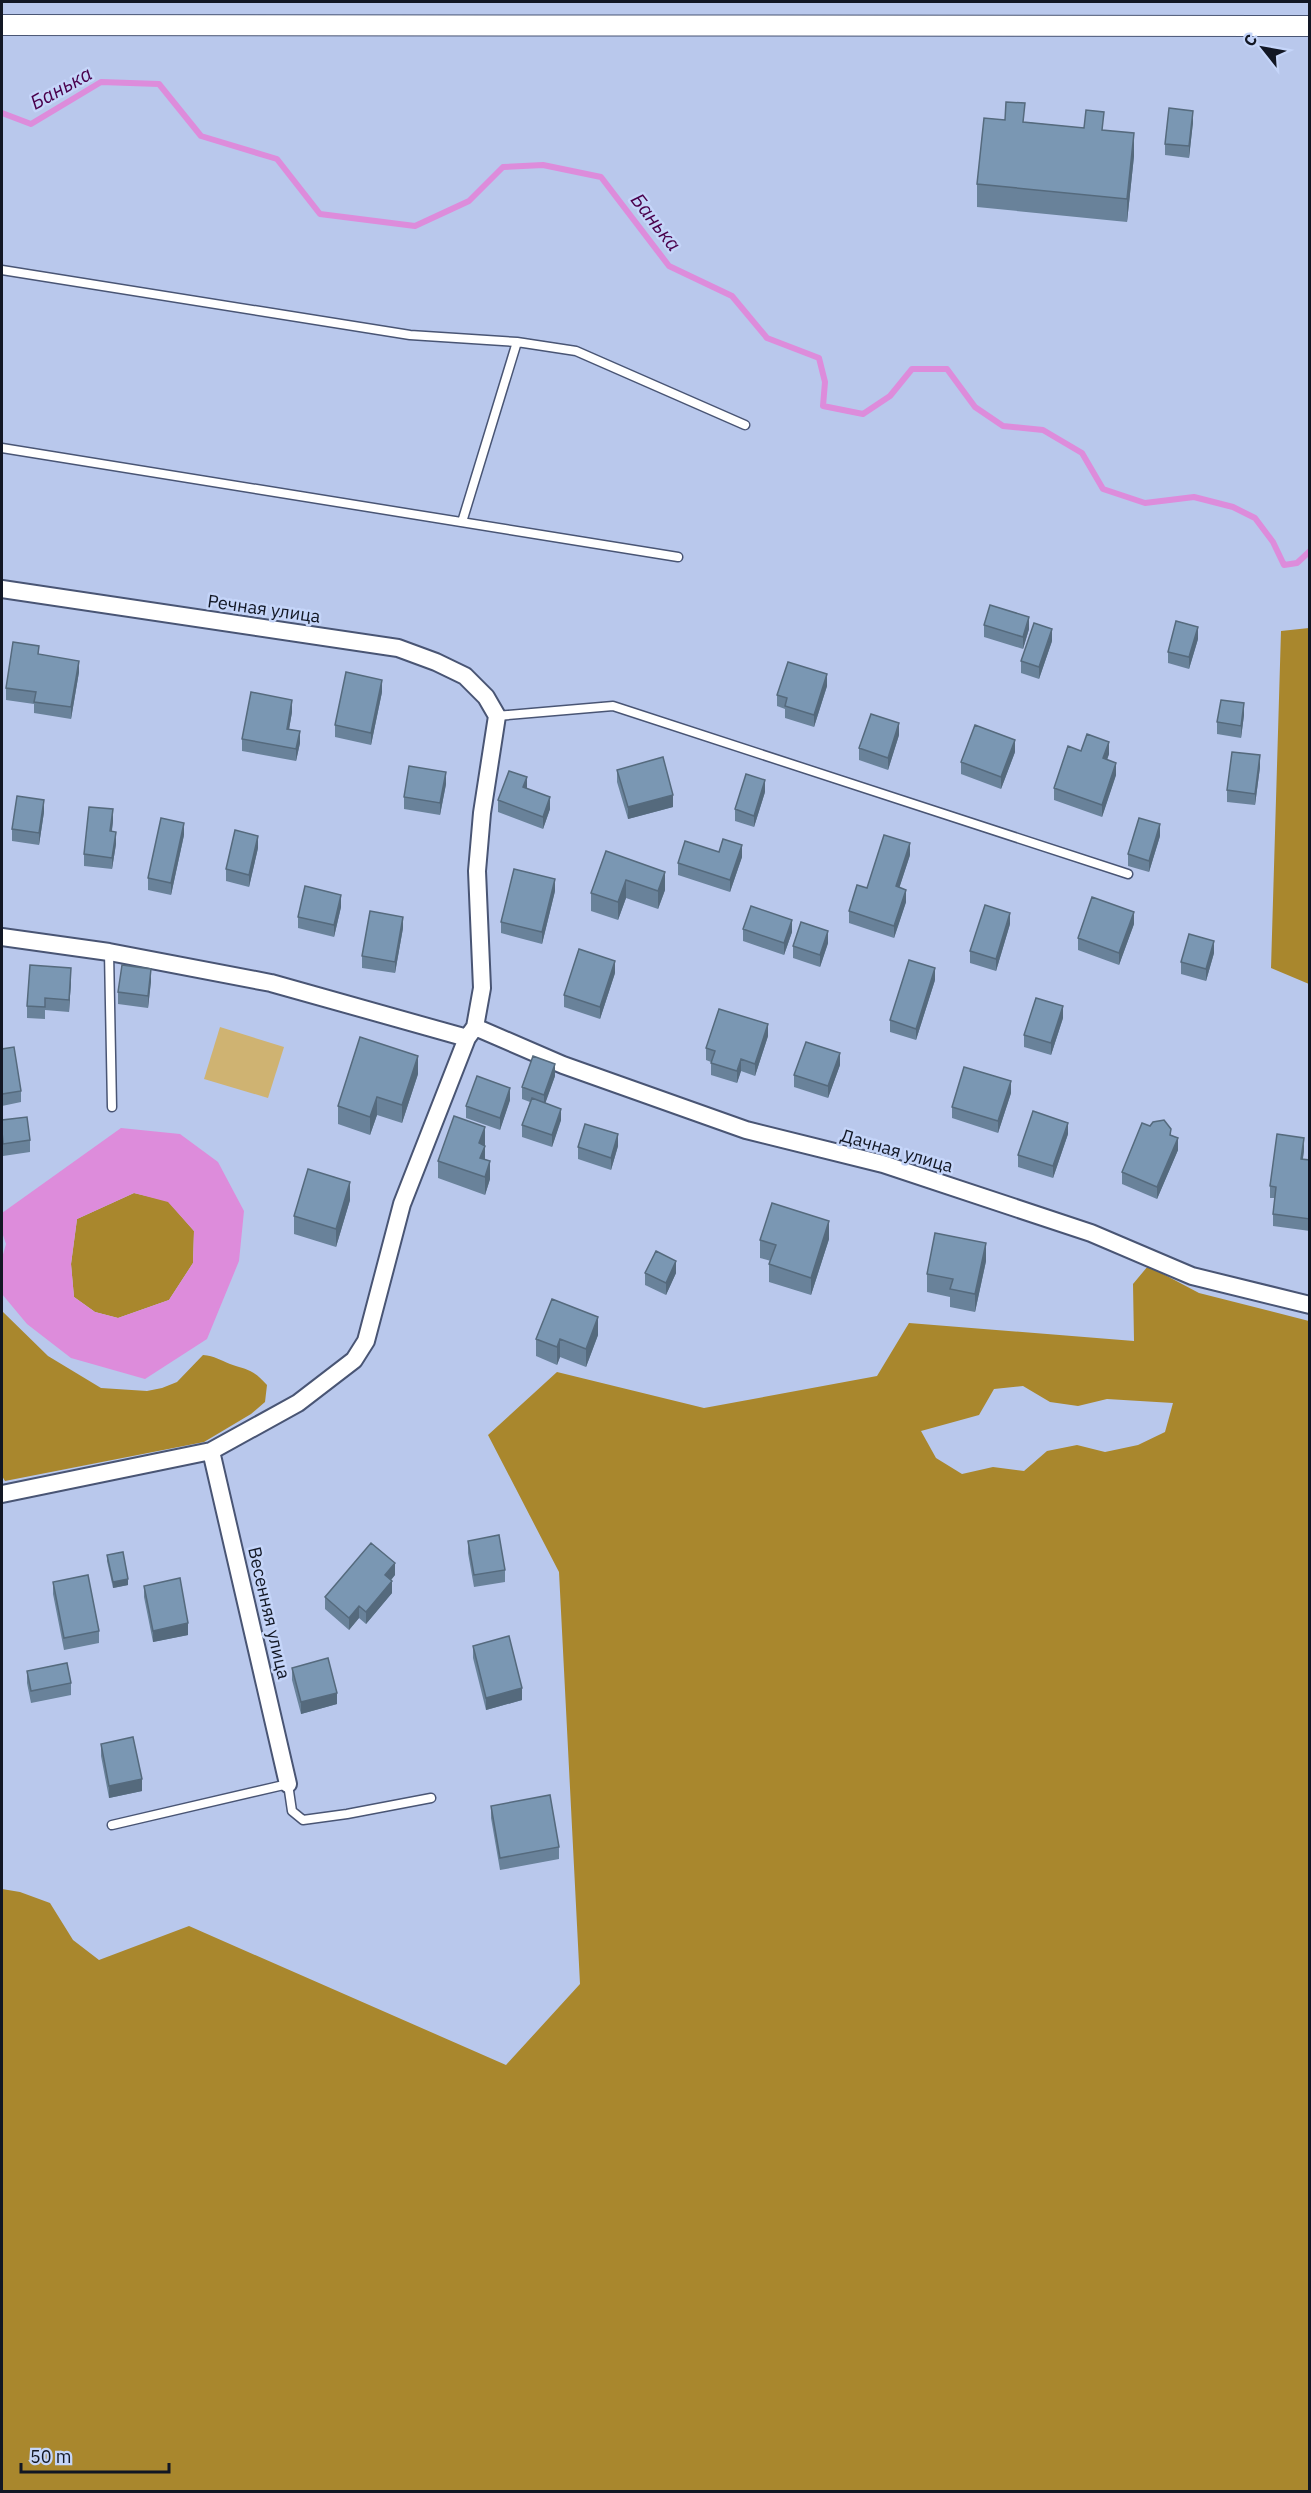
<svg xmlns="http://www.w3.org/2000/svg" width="1311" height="2493" font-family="'IBM Plex Sans',sans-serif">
	<rect width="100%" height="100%" fill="#b9c8ec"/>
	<path fill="#cfb372" d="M220,1027L284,1047L268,1098L204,1079Z"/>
	<path fill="#a9872d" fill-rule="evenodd" d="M1309,628H1310L1309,984L1271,968L1281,631Z
		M134,1193L168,1201L194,1231L193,1263L169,1300L118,1318L95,1312L74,1297L71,1264L77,1219Z
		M1148,1266L1199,1293L1309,1321V2491H2V1889L20,1892L50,1903L73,1940L99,1960L189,1926L506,2065L580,1984L559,1572L488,1435L557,1372L704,1408L877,1376L909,1323L1134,1341L1133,1284ZM1023,1386L1050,1402L1078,1406L1107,1399L1173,1403L1165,1432L1138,1445L1105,1452L1077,1445L1047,1451L1024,1471L993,1467L962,1474L936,1458L921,1431L979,1415L994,1389Z
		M2,1311L48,1356L101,1388L147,1391L162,1388L177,1382L203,1355C215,1356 220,1360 230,1364C248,1370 254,1370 267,1385L265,1402L251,1414L204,1442L5,1481L2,1476Z"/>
	<path fill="#dd8cdb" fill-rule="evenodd" d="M121,1128L180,1134L218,1162L244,1211L239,1261L207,1339L145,1379L71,1358L27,1324L2,1294V1258L6,1244L2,1232V1213ZM134,1193L168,1202L194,1231L193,1263L169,1300L118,1318L95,1312L74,1297L71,1264L77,1219Z"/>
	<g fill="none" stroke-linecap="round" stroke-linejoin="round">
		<path stroke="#dd8cdb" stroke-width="6" d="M2,113L31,124L101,82L159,84L201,136L277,159L320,214L415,226L469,201L503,167L543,165L601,177L669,266L732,296L767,338L819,358L825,382L823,406L863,414L890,396L912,369H947L975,407L1003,426L1043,430L1082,453L1103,489L1145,503L1194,497L1233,507L1255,518L1273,542L1284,565L1297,563L1310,551"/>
		<defs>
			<path id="service" d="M2,270L410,335L517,342L576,351L745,425
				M2,448L678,557
				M462,522L517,342
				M497,716L613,706L1128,874
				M109,952L112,1107
				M112,1825L288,1784L292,1811L303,1820L347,1814L431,1798"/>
			<path id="minor" d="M2,589L398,648L436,662L465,676L486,697L497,716L482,813L477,871L482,988L475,1027L467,1038L402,1204L366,1341L354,1360L298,1403L211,1451L2,1494
				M2,937L109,952L271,983L467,1038
				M475,1027L563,1065L746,1130L883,1164L1091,1233L1192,1276L1310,1305
				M211,1451L288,1784"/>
			<path id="tertiary" d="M2,25L1310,26"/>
		</defs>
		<use href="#service" stroke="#495574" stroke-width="11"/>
		<use href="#minor" stroke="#495574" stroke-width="20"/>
		<use href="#tertiary" stroke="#495574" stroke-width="22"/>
		<use href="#service" stroke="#fff" stroke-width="8"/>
		<use href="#minor" stroke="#fff" stroke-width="16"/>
		<use href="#tertiary" stroke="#fff" stroke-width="20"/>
	</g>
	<path fill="#69829a" d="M1025,122L1104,130L1134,156L1127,222L977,207V184Z
		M1193,122L1189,158L1165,155V144Z
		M984,625L1029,629L1023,649L984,637Z
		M1198,639L1189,669L1168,663V652Z
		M1052,641L1039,679L1021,673V661Z
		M39,655L79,672L71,719L34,713V704L6,700V688Z
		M827,686L814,727L785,718V709L777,706V695Z
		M382,692L371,745L335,737V725Z
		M292,712L289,729L300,743L296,761L242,751V739Z
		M1244,715L1241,738L1217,734V722Z
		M899,735L888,770L859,760V748Z
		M1081,751L1109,754L1107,760L1116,775L1102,817L1054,800V788Z
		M1015,752L1001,789L961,774V762Z
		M1260,767L1255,805L1227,802V790Z
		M617,770L673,807L628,819L617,782Z
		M446,784L440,815L404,809V797Z
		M765,792L754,827L735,821V809Z
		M498,800L550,809L543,829L498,812Z
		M44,812L39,845L12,841V829Z
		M113,821L112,831L116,844L112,869L84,866V854Z
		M184,835L171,895L148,890V878Z
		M1160,836L1149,872L1128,866V854Z
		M258,848L249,887L226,881V869Z
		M606,851L665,890L658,909L626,898L618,920L591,911V893Z
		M719,852L742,857L730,892L678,875V863Z
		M910,855L899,888L906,902L894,938L849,923V911L867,888Z
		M555,891L542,944L501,933V922Z
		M341,907L334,937L298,928V917Z
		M1010,924L996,971L970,963V951Z
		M1134,924L1119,965L1078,950V938Z
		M403,928L395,973L362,968V956Z
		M743,929L792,932L784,955L743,941Z
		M828,943L820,967L793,958V946Z
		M1214,953L1206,981L1181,974V962Z
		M615,973L600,1019L564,1007V995Z
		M71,980L69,1012L45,1010V1019L27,1018V1006Z
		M935,980L916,1040L890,1032V1020Z
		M151,981L148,1008L118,1004V992Z
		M1063,1018L1051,1055L1024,1047V1035Z
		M768,1036L755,1076L741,1071L737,1083L711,1075V1062L706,1060V1048Z
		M2,1049L21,1091V1102L2,1106Z
		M840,1065L828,1098L794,1087V1075Z
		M418,1074L402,1123L377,1115L370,1135L338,1124V1106Z
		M555,1076L545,1103L561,1120L552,1147L522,1137V1125L530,1102L522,1099V1087Z
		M1011,1093L998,1133L952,1118V1107Z
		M510,1100L500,1130L466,1118V1106Z
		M2,1120L30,1140V1152L3,1156L2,1143Z
		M485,1127V1159L490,1179L485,1195L438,1178V1161Z
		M1068,1134L1053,1178L1018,1167V1155Z
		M1171,1135L1178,1150L1157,1199L1122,1184V1172Z
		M618,1146L611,1170L578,1159V1147Z
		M1304,1150L1303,1159L1310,1160V1231L1273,1226V1214L1275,1198H1270V1186Z
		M350,1200L336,1247L294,1234V1216Z
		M829,1239L811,1295L769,1282V1264L771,1261L760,1258V1240Z
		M986,1261L975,1312L950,1307V1297L927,1292V1274Z
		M645,1273H676L666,1295L645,1285Z
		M598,1335L586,1367L560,1357L557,1365L536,1356V1339Z
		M468,1541L505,1570V1582L474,1587L468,1553Z
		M107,1555L128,1585L113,1588L107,1561Z
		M395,1575L391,1580L392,1593L366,1624L359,1618L349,1630L325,1609V1597Z
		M53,1582L99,1631V1643L64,1650L53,1594Z
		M144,1586L188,1635L153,1642L144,1597Z
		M473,1646L522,1700L486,1710L473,1658Z
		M292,1668L337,1704L301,1714L292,1680Z
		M27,1671L71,1683V1695L31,1703L27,1683Z
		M101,1744L142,1791L109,1798L101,1756Z
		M491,1806L559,1847V1859L500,1870L491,1818Z"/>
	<path fill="#556a7d" d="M1193,111V122L1189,158V146Z
		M1134,133V156L1127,222V199Z
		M1029,617V629L1023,649V637Z
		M1198,627V639L1189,669V657Z
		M1052,629V641L1039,679V667Z
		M79,661V672L71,719V707Z
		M827,674V686L814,727V715Z
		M382,680V692L371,745V733Z
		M292,700V712L287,741V729Z
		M1244,703V715L1241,738V726Z
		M899,723V735L888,770V758Z
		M300,731V743L296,761V749Z
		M1015,740V752L1001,789V777Z
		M1109,742V754L1103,770V758Z
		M1260,755V767L1255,805V794Z
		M1116,763V775L1102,817V805Z
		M446,772V784L440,815V803Z
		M527,777V789L523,787Z
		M765,780V792L754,827V816Z
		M673,795V807L628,819V807Z
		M550,797V809L543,829V817Z
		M44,800V812L39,845V833Z
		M113,809V821L110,843V831Z
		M184,823V835L171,895V883Z
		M1160,824V836L1149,872V861Z
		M116,832V844L112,869V858Z
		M258,836V848L249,887V875Z
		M910,843V855L896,898V886Z
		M742,845V857L730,892V880Z
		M665,872V890L658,909V891Z
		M555,879V891L542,944V932Z
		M626,880V898L618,920V902Z
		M906,890V902L894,938V926Z
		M341,895V907L334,937V925Z
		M1134,912V924L1119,965V953Z
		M1010,913V924L996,971V959Z
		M403,917V928L395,973V962Z
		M792,920V932L784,955V943Z
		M828,931V943L820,967V955Z
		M1214,941V953L1206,981V969Z
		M615,961V973L600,1019V1007Z
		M71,968V980L69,1012V1000Z
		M935,968V980L916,1040V1029Z
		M151,969V981L148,1008V996Z
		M1063,1006V1018L1051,1055V1043Z
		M768,1024V1036L755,1076V1064Z
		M840,1053V1065L828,1098V1086Z
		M418,1056V1074L402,1123V1105Z
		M741,1059V1071L737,1083V1071Z
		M555,1064V1076L544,1107V1095Z
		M1011,1081V1093L998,1133V1121Z
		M510,1088V1100L500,1130V1118Z
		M377,1097V1115L370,1135V1117Z
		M561,1109V1120L552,1147V1135Z
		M1068,1123V1134L1053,1178V1166Z
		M485,1127V1145L479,1161V1143Z
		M618,1134V1146L611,1170V1158Z
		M1178,1138V1150L1157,1199V1187Z
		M1304,1138V1150L1301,1171V1159Z
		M485,1146V1163L480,1158Z
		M490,1161V1179L485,1195V1177Z
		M350,1182V1200L336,1247V1229Z
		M829,1221V1239L811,1295V1278Z
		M986,1243V1261L975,1312V1294Z
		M676,1261V1273L666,1295V1283Z
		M598,1317V1335L586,1367V1349Z
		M560,1339V1357L557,1365V1347Z
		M395,1563V1575L385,1587V1575Z
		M128,1579V1585L113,1588V1582Z
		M392,1581V1593L366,1624V1612Z
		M359,1606V1618L349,1630V1618Z
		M188,1623V1635L153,1642V1631Z
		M522,1688V1700L486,1710V1698Z
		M337,1693V1704L301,1714V1702Z
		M142,1779V1791L109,1798V1786Z"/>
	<path fill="#7a97b3" stroke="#556a7d" stroke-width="1.5" d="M1006,102L1025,103L1023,122L1084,128L1086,110L1104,112L1102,130L1134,133L1127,199L977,184L984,118L1005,120Z
		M1169,108L1193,111L1189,146L1165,144Z
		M990,605L1029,617L1023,637L984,625Z
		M1176,621L1198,627L1189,657L1168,652Z
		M1034,623L1052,629L1039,667L1021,661Z
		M13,642L39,646L38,654L79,661L71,707L34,702L36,692L6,688Z
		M788,662L827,674L814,715L785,706L787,698L777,695Z
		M346,672L382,680L371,733L335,725Z
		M251,692L292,700L287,729L300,731L296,749L242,739Z
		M1221,700L1244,703L1241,726L1217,722Z
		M871,714L899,723L888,758L859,748Z
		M975,725L1015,740L1001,777L961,762Z
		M1087,734L1109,742L1103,758L1116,763L1102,805L1054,788L1068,746L1081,751Z
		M1232,752L1260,755L1255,794L1227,790Z
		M663,757L673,795L628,807L617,770Z
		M409,766L446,772L440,803L404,797Z
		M509,771L527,777L523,787L550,797L543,817L498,800Z
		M746,774L765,780L754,816L735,809Z
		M17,796L44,800L39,833L12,829Z
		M89,807L113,809L110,831L116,832L112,858L84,854Z
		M161,818L184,823L171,883L148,878Z
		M1139,818L1160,824L1149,861L1128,854Z
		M235,830L258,836L249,875L226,869Z
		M884,835L910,843L896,886L906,890L894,926L849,911L857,885L867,888Z
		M723,839L742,845L730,880L678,863L685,841L719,852Z
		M606,851L665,872L658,891L626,880L618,902L591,893Z
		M514,869L555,879L542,932L501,922Z
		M305,886L341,895L334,925L298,917Z
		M1092,897L1134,912L1119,953L1078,938Z
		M985,905L1010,913L996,959L970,951Z
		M751,906L792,920L784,943L743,929Z
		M370,911L403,917L395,962L362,956Z
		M801,922L828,931L820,955L793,946Z
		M1189,934L1214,941L1206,969L1181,962Z
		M579,949L615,961L600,1007L564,995Z
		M909,960L935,968L916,1029L890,1020Z
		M30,965L71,968L69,1000L45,998V1007L27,1006Z
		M122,965L151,969L148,996L118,992Z
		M1036,998L1063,1006L1051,1043L1024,1035Z
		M719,1009L768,1024L755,1064L741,1059L737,1071L711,1063L715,1051L706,1048Z
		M360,1037L418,1056L402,1105L377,1097L370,1117L338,1106Z
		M806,1042L840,1053L828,1086L794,1075Z
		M14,1047L21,1091L2,1094V1049Z
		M533,1056L555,1064L544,1095L522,1087Z
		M964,1067L1011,1081L998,1121L952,1107Z
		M477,1076L510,1088L500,1118L466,1106Z
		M532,1098L561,1109L552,1135L522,1125Z
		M1033,1111L1068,1123L1053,1166L1018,1155Z
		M454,1116L485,1127L479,1143L485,1146L480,1158L490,1161L485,1177L438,1161Z
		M27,1117L30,1140L3,1144L2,1131V1120Z
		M1164,1120L1171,1129L1170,1135L1178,1138L1157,1187L1122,1172L1142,1123L1150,1126L1153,1122Z
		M585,1124L618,1134L611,1158L578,1147Z
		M1277,1134L1304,1138L1301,1159L1310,1160V1219L1273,1214L1276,1187L1270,1186Z
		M308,1169L350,1182L336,1229L294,1216Z
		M772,1203L829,1221L811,1278L769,1264L776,1245L760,1240Z
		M935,1233L986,1243L975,1294L950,1289L953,1279L927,1274Z
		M656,1251L676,1261L666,1283L645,1273Z
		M552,1299L598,1317L586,1349L560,1339L557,1347L536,1339Z
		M499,1535L505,1570L474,1575L468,1541Z
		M371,1543L395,1563L385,1575L392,1581L366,1612L359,1606L349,1618L325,1597Z
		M123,1552L128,1579L113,1582L107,1555Z
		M88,1575L99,1631L64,1638L53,1582Z
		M180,1578L188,1623L153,1631L144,1586Z
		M509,1636L522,1688L486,1698L473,1646Z
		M328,1658L337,1693L301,1702L292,1668Z
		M67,1663L71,1683L31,1691L27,1671Z
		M133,1737L142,1779L109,1786L101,1744Z
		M550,1795L559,1847L500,1858L491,1806Z"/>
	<g text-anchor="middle" stroke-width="5" stroke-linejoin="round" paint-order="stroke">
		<g font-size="18" fill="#121724" stroke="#c5d5f9">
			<text transform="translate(264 609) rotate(8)" y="6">Речная улица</text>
			<text transform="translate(897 1151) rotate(16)" y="6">Дачная улица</text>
			<text transform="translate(269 1613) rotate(77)" y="6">Весенняя улица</text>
		</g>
		<g font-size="20" font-style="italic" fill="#4a004c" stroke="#c5d5f9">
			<text transform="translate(61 88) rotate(-29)" y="7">Банька</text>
			<text transform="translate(656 222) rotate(52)" y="7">Банька</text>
		</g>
	</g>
	<rect width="1311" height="2493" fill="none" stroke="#121724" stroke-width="6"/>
	<g transform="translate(1263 48) rotate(301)" stroke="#c5d5f9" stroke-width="4.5" paint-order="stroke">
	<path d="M0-4.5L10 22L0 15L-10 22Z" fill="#121724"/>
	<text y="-9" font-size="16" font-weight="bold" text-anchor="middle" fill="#121724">С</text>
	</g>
	<path d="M21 2463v9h148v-9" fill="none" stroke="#121724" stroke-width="3"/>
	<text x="30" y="2463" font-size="18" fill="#121724" stroke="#c5d5f9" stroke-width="4.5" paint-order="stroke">50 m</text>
</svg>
